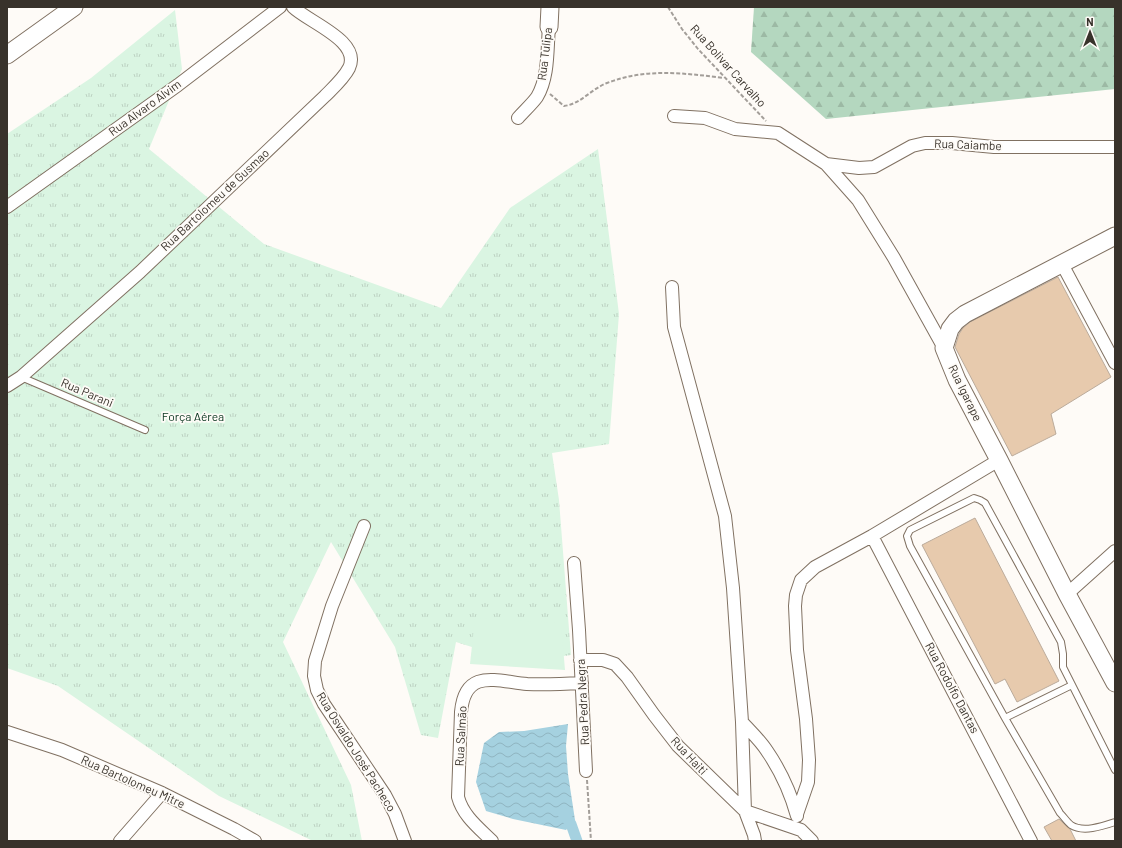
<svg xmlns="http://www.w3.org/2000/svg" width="1122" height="848" font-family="Barlow,sans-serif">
	<defs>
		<pattern id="forest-firs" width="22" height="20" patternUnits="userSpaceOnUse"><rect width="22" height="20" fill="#b4d7bf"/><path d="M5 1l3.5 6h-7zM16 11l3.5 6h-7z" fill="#9cb9a4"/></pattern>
		<pattern id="park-tufts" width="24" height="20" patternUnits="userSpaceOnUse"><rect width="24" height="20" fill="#daf5e2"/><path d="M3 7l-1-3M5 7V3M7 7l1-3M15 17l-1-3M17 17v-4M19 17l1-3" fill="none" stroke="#bcd2c2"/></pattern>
		<pattern id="water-waves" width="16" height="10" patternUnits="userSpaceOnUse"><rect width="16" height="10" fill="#a5d1e0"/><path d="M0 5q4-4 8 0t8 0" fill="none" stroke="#8fb4c0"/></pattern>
	</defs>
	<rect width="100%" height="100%" fill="#fefbf7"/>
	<path fill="url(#forest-firs)" d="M754,7H1115V89L826,119L751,52Z"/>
	<path fill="url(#park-tufts)" d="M175,10L182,69L149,149L264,244L441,308L510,208L598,149L619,314L609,444L552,453L559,500L571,655L520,662L456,642L438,738L421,735L395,647L331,542L283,642L351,785L362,841H313L219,796L58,686L7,668V134L91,78Z"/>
	<path fill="#daf5e2" d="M475,618L561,623L565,670L470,664Z"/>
	<path fill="url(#water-waves)" d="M568,724L566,746L568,774L575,820L566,830L513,819L486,811L476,782L484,743L499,732L524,731Z"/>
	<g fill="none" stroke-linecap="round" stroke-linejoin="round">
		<path stroke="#a5d1e0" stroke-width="11" d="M562,812L571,824L577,841"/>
	</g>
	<path fill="#e7caad" stroke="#bbab9b" d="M1058,277L1111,377L1051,414L1056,434L1012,456L955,347L959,334L963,328L970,322Z
		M975,518L1059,681L1017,702L1005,679L995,684L922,545Z
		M1059,819L1070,829L1076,841H1052L1044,827Z"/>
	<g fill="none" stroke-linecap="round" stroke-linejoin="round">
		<defs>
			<path id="service" d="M21,377L145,430
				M1005,718L1072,685
				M1115,770L1063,667V654L1061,642L985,503L980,500L974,498L910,530L907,536L910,546L1005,718L1060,813C1064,817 1067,822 1071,825C1083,833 1103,826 1115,822"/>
			<path id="minor" d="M674,116L705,118L735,129L778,133L826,164L858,200L894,258L944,348
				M518,118C524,111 532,104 537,97C549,77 547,49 549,27
				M826,164L859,168L874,167L912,146L925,143H952L994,147H1115
				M7,207L178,85L280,7
				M1062,264L1115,363
				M672,287L674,327L725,516L733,588L742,722L745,811L754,835L755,841
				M7,386L21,377L140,272L325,96C334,87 344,78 349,68C362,41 308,22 293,7
				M364,526L332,606L315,661L314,676L317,690L324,704L385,795L395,814L405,841
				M872,536L1031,841
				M574,563L579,630L586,771
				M1067,594L1115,551
				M580,660H603L615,664L627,677L654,715L678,746L745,811L801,830L812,841
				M742,722C750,731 760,740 767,751C780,770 791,794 797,816
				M7,732L62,750L162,793L234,829L255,841
				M797,814L808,782L809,760L806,719L797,650L795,606L796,595L801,580L815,567L872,536L999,460
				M120,841L162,793
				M492,841C479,828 463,816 458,797L461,712C465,668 496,681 527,684C545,685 564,684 582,683"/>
			<path id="secondary" d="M549,27L550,7
				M7,55L74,7
				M1115,236L965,314L956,321L950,329L944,348L957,380L999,460L1067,594L1115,683"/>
		</defs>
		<use href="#service" stroke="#807162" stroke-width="8"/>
		<use href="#minor" stroke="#807162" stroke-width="14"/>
		<use href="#secondary" stroke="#807162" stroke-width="19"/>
		<path stroke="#a39e99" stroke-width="2" stroke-dasharray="4 2" stroke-linecap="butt" d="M668,7L682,29L698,49L766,121
			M550,94L564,106C581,104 591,89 607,83C646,68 683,73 724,78
			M587,780L591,841"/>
		<use href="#service" stroke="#fff" stroke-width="6"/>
		<use href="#minor" stroke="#fff" stroke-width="12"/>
		<use href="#secondary" stroke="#fff" stroke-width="17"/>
	</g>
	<g text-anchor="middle" stroke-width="3.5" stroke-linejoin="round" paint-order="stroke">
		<g font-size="12" fill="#38322b" stroke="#fefbf7">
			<text transform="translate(545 54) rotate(-83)" y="4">Rua Tulipa</text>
			<text transform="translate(728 66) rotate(48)" y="4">Rua Bolivar Carvalho</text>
			<text transform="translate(145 108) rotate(-36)" y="4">Rua Alvaro Alvim</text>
			<text transform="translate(968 145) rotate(2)" y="4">Rua Caiambe</text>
			<text transform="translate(215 200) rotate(-43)" y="4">Rua Bartolomeu de Gusmao</text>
			<text transform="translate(87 393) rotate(23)" y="4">Rua Parani</text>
			<text transform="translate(965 393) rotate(64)" y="4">Rua Igarape</text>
			<text transform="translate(952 688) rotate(62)" y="4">Rua Rodolfo Dantas</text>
			<text transform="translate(583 702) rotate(-93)" y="4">Rua Pedra Negra</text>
			<text transform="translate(461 736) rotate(-87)" y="4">Rua Salmão</text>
			<text transform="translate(356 752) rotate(58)" y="4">Rua Osvaldo José Pacheco</text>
			<text transform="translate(689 756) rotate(47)" y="4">Rua Haiti</text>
			<text transform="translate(133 782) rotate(24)" y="4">Rua Bartolomeu Mitre</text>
		</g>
		<g font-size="12" fill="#06331c" stroke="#fefbf7">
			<text x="193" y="421">Força Aérea</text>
		</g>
	</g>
	<rect width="1122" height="848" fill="none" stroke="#38322b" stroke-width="16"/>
	<g transform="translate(1090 32)" stroke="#fefbf7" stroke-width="3" paint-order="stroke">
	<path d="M0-3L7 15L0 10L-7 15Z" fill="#38322b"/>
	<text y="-6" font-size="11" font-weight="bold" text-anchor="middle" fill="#38322b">N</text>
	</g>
</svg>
